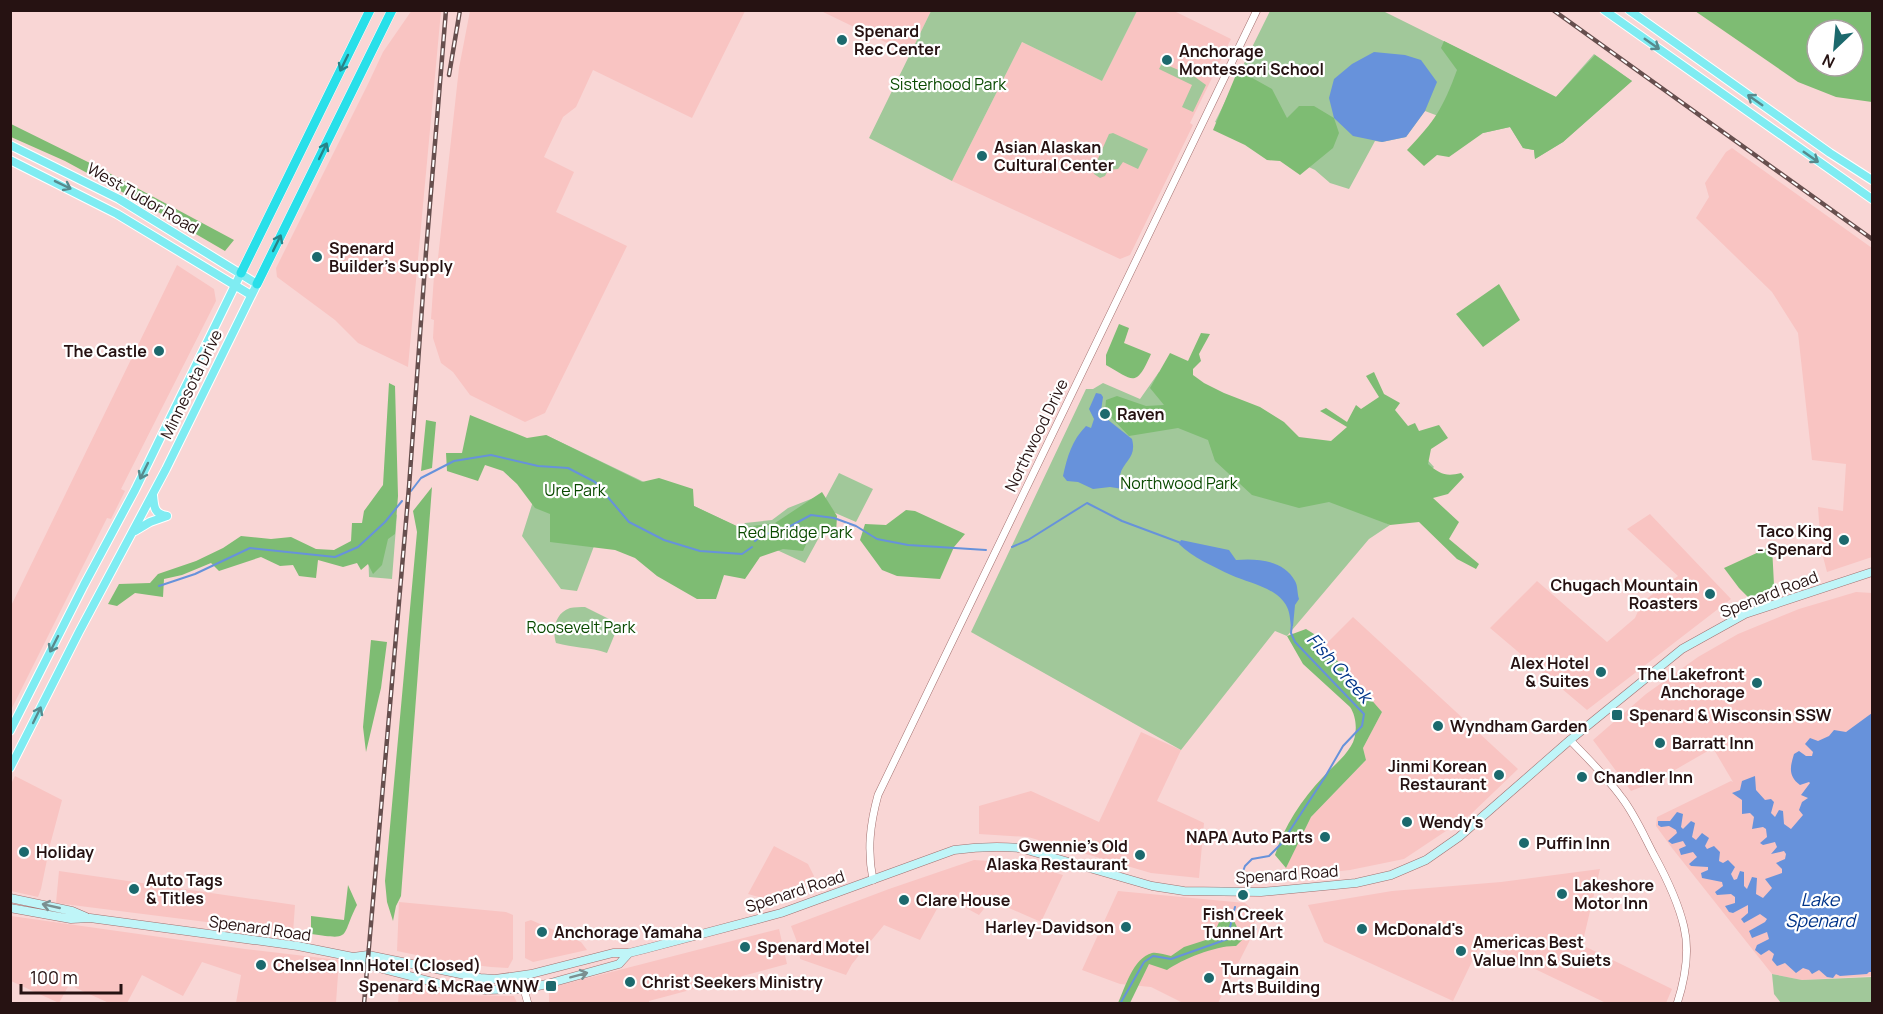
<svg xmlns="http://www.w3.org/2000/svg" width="1883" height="1014" font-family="Manrope,sans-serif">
	<rect width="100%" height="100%" fill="#f9d6d5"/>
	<path fill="#f9c4c2" d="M412,10L441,11L408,367L358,343L335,320L277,277L276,268L368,84L383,52Z
		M470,11H745L692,118L593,70L576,107L563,117L544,157L574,172L556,212L627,246L545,413L525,422L470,395L453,372L441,363L433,338L434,320L431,319L434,276H436L459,68Z
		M821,11H931L910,54Z
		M1137,11H1174L1231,39L1190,123L1193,125L1130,255L1120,259L952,181L1022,42L1102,81Z
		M1732,148L1872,248V557L1827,572L1821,549L1818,507L1843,511L1846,464L1812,460L1798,333L1772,292L1696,218L1709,197L1705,183L1726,152Z
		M177,265L214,289L216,301L121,489L125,491L111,519L107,518L11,710L10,608Z
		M1650,514L1731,599L1587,710L1490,628L1537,581L1607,642L1635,618L1642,602L1678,576L1627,529Z
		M1856,592L1872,593V976L1802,980L1772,974L1672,848L1656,826L1657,817L1731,781L1733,782L1713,748L1654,782L1631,791L1593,740L1646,694L1698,657L1738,634L1799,609Z
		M1353,617L1518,769L1470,815L1404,859L1350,870L1285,877L1283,874L1311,817L1366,760L1363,748L1382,712L1323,647Z
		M1141,732L1181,750L1157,801L1204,823L1199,878L1151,873L1028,837L979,834V806L1031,791L1099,822Z
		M15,776L62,800L50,845L41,889L38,897L11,891L10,786Z
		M774,846L808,864L814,876L809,888L773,901L748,894Z
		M974,860L1021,863L1063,875L1041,922L991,900L979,915L944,896L920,940L884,925L852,964L846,975L800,959L799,947L791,926L889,889Z
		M1600,869L1582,945L1672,989L1666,1003H1606L1481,943L1453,1001L1324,942L1308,905L1392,891L1501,882Z
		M59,871L295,905L293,933L56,903Z
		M1118,891L1245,903L1257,914L1249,942L1218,1003H1183L1151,987L1120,984L1082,970Z
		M399,902L506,912L513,915V959L508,968L491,967L450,962L397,951Z
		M11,916L245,949L339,960L336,1003H236L241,975L202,962L183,996L142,975L127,1003H109L76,988L70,983L59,1003L11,981Z
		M531,920L581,942L587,950L533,962L525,958V922Z
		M779,929L787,964L649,1001V1003H549V988Z
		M400,979L435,991L458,995L514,996L517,1003H398Z"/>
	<path fill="#a1c89a" d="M931,11V10L1137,11L1102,81L1022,42L952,181L869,138Z
		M1270,11H1383L1556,97L1594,54L1632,81L1563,142L1535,159L1534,150L1523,148L1510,127L1483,133L1425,111L1406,137L1382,142L1375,141L1349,189L1330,183L1315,170L1215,122Z
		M1162,63L1195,77L1206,85L1193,112L1182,107L1192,85L1159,69Z
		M1113,133L1148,149L1138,169L1123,162L1118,169L1108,170L1105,176L1100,178L1094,174L1093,170L1109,134Z
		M1159,372L1319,456L1382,410L1434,467L1416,484L1384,522L1390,525L1369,539L1287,636L1275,631L1181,750L971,632L1086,389H1093L1103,383L1140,399Z
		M546,435L740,528L745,523L772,520L788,508L816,497L824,501L839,473L873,489L856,522L833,512L805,563L764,544L610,504L577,591L561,589L522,536L547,457Z
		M397,514L392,579L369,577L368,548L384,532Z
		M585,607L619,624L607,653C590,647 573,648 556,643C552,630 555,613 570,608C574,607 581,607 585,607Z
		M1772,974L1802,980L1872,977V1003H1781L1774,994Z"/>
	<path fill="#7ebc73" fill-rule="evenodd" d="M1695,11H1872V102L1836,97L1798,82ZM1817,30H1853V66H1817Z
		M1444,41L1556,97L1595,55L1632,81L1563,142L1535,159L1534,150L1523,148L1510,127L1483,133L1449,157L1437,155L1424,166L1407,150C1435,121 1443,108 1457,70L1441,48Z
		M1238,70L1272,89L1287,118L1299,106H1314L1334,118L1339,133L1333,148L1300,175L1280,161L1267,160L1245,145L1213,130Z
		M11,124L92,164L234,240L225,251L146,205L65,161L11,137Z
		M1499,284L1520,320L1483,347L1456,314Z
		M1119,324L1129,328L1124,343L1151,354C1136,388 1134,381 1106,365V355Z
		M1201,333L1210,334L1199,354L1201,361L1193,369V375L1204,383L1224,393L1260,407L1284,422L1299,437L1331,441L1347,427L1320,411L1326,408L1347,422L1356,405L1361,409L1379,397L1366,376L1374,372L1384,394L1400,403L1395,410L1408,426L1415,423L1419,431L1439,425L1448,438L1431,449L1428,464C1440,474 1446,477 1461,473L1464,477L1448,494L1433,498L1459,522L1449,539L1479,564L1476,569L1457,559L1419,522L1390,525L1329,502L1299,508L1252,495L1215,461L1208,440L1178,428L1129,436L1105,411L1106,400L1117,396L1146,406L1164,405L1150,388L1170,353L1188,361Z
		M389,383L395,386L398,496L395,534L388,539L382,565L373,574L368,564L361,570L357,563L343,567L318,560L316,578L299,576L293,565L280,566L261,557L219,571L211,563L182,575L164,579L163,597L135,593L117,606L108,604L119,584L150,583L158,574L196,561L223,548L241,536L271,539L291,537L316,549L334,550L351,541L352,523H362L364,511L383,485Z
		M470,415L527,438L546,435L642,482L659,478L693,489L694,506L741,528L752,526L775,523L822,492L837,516L836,533L809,538L803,551L783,549L760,557L745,579L724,575L716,599H697L657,576L635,558L615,550L550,542V514L535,508L517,484L503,471L485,465L478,481L447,471L446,453H462Z
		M426,420L436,422L432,468L421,471Z
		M432,487L401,896L396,906L393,921L387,902L385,881L417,532L413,511Z
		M906,510L915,511L965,534L954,547L940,579L897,576L882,570L860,540L865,524L886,525Z
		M1772,546L1774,585L1766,592L1749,598L1739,588L1724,568Z
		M1306,629L1314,634L1382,712L1363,748L1366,760L1311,817L1286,868L1275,855C1284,826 1302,799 1323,777C1332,767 1344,758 1351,746C1358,735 1357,717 1350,707L1303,664L1287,636Z
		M371,640L387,642L381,688L366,752L363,727Z
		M348,885L357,905C340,938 353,940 311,934V916L344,920Z
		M1228,909L1243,939L1236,946C1218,945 1182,959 1167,970L1149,964L1130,1003H1118C1125,988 1133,958 1152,953C1158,952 1165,955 1171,956L1184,947L1212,938L1224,911Z"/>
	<path fill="#6792db" d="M1374,52L1405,55L1421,60L1437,82L1425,111L1406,137L1382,142L1353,136L1334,118L1329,98L1334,79L1352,64Z
		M1096,393L1101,394L1103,397L1101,411L1107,419L1132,439C1137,458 1124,460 1120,475L1124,481L1137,489L1136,491L1110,487L1093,489L1078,482L1067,481L1063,476C1067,457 1072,440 1086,426L1091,428L1094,419L1089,409Z
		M1181,540L1229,550L1236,560C1256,558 1284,560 1295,581C1298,586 1297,593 1299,599L1295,605L1293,626H1291C1290,620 1290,613 1287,607C1278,588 1249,583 1231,575C1214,567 1192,557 1179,544Z
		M1872,713V972H1869L1867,974L1840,976L1836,974L1833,978L1827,977L1819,970L1812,974L1809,970L1803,968L1796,973L1785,963L1777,966L1772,960L1774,954L1769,950L1761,955L1755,950L1757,945L1769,939L1767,932L1752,938L1749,931L1765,922L1767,919L1760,914L1744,923L1741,919L1748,913V905L1733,913L1729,912L1725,906L1735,903V897L1731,894L1717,895L1715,892L1723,886L1722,882L1702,878L1701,873L1708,870V867L1691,866L1689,864L1697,857L1693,852L1681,855L1679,849L1686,846L1683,841L1672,844L1668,841L1677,833L1676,830L1669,826L1661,827L1658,825V821H1670L1677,812L1683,814L1681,827L1683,829L1691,821L1695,823L1692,837L1696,840L1702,833L1709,838L1705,846L1707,849L1714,846L1720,852L1719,861L1723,863L1728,860L1735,867L1731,874L1734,880L1737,879L1740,871L1744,872V886L1747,889L1752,877L1757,878L1756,894L1763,898L1772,888L1765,879L1782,873V869L1776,863L1785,859L1786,854L1784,851L1771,854L1777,847L1775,842L1763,845L1760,843L1767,837L1766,829L1763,827L1752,829L1754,817L1750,813L1742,814V800L1732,793L1740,790L1742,781L1755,776L1756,790L1765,800L1771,799L1774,802L1771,813L1775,817L1779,810L1783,811L1784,824L1791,829L1803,815L1799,810L1802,802L1808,798L1801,795L1810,783L1809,782L1800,785C1788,776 1790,767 1794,754L1799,751L1806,756H1812L1813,752L1805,744L1810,738L1818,741L1829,736L1834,730L1846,732Z"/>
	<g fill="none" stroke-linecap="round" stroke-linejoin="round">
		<path stroke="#6792db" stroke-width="2" d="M411,491L421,478L454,461L491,455L538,466L568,468L595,482L629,522L664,540L700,551L742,554L752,547
			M755,541L762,535L783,530L811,515L834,518L856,526L877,539L908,545L986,550
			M1012,547L1028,540L1087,503L1122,521L1181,543
			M159,586L195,574L250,548L335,557L358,547L385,522L402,501
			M1242,879V874L1245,866L1252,859L1269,856L1281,844L1325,777L1343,746L1362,726L1364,714L1295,642L1291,633L1292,623
			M1227,939L1235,907
			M1120,1004L1144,962L1153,956L1171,959L1256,929"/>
		<defs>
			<path id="tertiary" d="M1570,740C1588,759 1607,777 1622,798C1635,815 1644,836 1654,855C1666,877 1678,901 1684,927C1690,952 1685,979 1677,1004
				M873,880C867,850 870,824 878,795L1257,10
				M524,989L528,1004"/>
			<path id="secondary" d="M10,898L72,911L86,917
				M10,908L71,919L90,918L298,946L353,957L367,965L445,985L486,990L524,989L547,984L619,964L629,953
				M353,957L368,955L480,978L495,979L531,974L613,953H629L645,949L781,913L954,850C976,847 997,846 1020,848L1152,886L1184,891L1261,892L1356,883L1391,875L1426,860L1459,837L1570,740L1682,649L1745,614L1872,572"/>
			<path id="primary" d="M1604,10L1872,199
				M1629,10L1830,153L1872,180
				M10,145L119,199L257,284L166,469L79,632L10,768
				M10,160L117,214L251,295
				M153,495C154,507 154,514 167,516
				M135,531L150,522L167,516
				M10,731L84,585L135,490L241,273"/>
			<path id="motorway" d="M241,273L370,10
				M257,284L392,10"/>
		</defs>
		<use href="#tertiary" stroke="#a26f6e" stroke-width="8"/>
		<use href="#secondary" stroke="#a26f6e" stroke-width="9"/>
		<use href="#primary" stroke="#fff" stroke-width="10"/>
		<use href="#motorway" stroke="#fff" stroke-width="10"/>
		<use href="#tertiary" stroke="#fff" stroke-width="7"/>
		<use href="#secondary" stroke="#bff5f8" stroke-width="8"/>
		<use href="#primary" stroke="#7fecf2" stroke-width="8"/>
		<use href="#motorway" stroke="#29dfe9" stroke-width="9"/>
		<defs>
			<path id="rail" d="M1553,10L1872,239
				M449,75L460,10
				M364,1004L409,487L426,252L446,10"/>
		</defs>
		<use href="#rail" stroke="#674f4e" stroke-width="4.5"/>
		<use href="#rail" stroke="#fff" stroke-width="2" stroke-dasharray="7" stroke-linecap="butt"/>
	</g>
	<defs><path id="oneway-shaft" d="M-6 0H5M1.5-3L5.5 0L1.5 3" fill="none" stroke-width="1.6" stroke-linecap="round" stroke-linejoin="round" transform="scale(1.5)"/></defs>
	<g stroke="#578a8d">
		<use href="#oneway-shaft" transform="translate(1652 44) rotate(35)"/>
		<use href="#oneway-shaft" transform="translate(1755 100) rotate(-145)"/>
		<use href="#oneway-shaft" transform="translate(1811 157) rotate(35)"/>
		<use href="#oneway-shaft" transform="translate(63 185) rotate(26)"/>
		<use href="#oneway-shaft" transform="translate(144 471) rotate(116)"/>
		<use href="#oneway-shaft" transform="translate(54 644) rotate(117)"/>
		<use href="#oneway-shaft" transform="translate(37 715) rotate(-64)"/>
	</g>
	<g stroke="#288388">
		<use href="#oneway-shaft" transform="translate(344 63) rotate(116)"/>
		<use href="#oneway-shaft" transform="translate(323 151) rotate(-64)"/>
		<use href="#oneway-shaft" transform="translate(277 243) rotate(-64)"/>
	</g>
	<g stroke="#7a8f90">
		<use href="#oneway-shaft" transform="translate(51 906) rotate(-167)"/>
		<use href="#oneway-shaft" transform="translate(579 975) rotate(-15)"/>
	</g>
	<g fill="#1c696d" stroke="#fff" stroke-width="2">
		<circle cx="842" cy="40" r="6"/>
		<circle cx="1167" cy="60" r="6"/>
		<circle cx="982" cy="156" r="6"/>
		<circle cx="317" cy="257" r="6"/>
		<circle cx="159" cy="351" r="6"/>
		<circle cx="1105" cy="414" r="6"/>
		<circle cx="1844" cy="540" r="6"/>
		<circle cx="1710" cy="594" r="6"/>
		<circle cx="1601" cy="672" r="6"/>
		<circle cx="1757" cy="683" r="6"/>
		<rect x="1611" y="709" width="12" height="12" rx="3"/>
		<circle cx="1438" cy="726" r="6"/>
		<circle cx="1660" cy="743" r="6"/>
		<circle cx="1499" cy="775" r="6"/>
		<circle cx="1582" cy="777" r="6"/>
		<circle cx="1407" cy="822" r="6"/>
		<circle cx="1325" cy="837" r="6"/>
		<circle cx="1524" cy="843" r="6"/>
		<circle cx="24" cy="852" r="6"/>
		<circle cx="1140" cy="855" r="6"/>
		<circle cx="134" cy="889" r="6"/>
		<circle cx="1562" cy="894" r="6"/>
		<circle cx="1243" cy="895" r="6"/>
		<circle cx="904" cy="900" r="6"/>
		<circle cx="1126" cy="927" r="6"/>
		<circle cx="1362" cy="929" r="6"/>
		<circle cx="542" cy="932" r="6"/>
		<circle cx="745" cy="947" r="6"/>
		<circle cx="1461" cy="951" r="6"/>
		<circle cx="261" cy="965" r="6"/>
		<circle cx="1209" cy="978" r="6"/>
		<circle cx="630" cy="982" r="6"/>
		<rect x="545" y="980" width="12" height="12" rx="3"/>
	</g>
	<g text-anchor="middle" stroke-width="4.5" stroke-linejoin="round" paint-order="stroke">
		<g font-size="16" font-weight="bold" fill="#261212" stroke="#fff" text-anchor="start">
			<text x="854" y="37">Spenard<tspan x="854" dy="18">Rec Center</tspan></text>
			<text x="1179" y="57">Anchorage<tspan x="1179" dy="18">Montessori School</tspan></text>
			<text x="994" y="153">Asian Alaskan<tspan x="994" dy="18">Cultural Center</tspan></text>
			<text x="329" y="254">Spenard<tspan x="329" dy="18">Builder's Supply</tspan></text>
			<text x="147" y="357" text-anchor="end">The Castle</text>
			<text x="1117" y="420">Raven</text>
			<text x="1832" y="537" text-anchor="end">Taco King<tspan x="1832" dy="18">- Spenard</tspan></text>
			<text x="1698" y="591" text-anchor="end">Chugach Mountain<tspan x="1698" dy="18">Roasters</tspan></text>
			<text x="1589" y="669" text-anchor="end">Alex Hotel<tspan x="1589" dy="18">&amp; Suites</tspan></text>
			<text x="1745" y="680" text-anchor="end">The Lakefront<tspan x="1745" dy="18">Anchorage</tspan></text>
			<text x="1629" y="721">Spenard &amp; Wisconsin SSW</text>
			<text x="1450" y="732">Wyndham Garden</text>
			<text x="1672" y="749">Barratt Inn</text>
			<text x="1487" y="772" text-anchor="end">Jinmi Korean<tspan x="1487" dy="18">Restaurant</tspan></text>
			<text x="1594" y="783">Chandler Inn</text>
			<text x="1419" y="828">Wendy's</text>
			<text x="1313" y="843" text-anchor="end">NAPA Auto Parts</text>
			<text x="1536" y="849">Puffin Inn</text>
			<text x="1128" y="852" text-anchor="end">Gwennie's Old<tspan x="1128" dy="18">Alaska Restaurant</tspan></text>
			<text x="36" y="858">Holiday</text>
			<text x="146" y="886">Auto Tags<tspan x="146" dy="18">&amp; Titles</tspan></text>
			<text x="1574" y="891">Lakeshore<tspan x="1574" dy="18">Motor Inn</tspan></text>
			<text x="916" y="906">Clare House</text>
			<text x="1243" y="920" text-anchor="middle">Fish Creek<tspan x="1243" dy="18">Tunnel Art</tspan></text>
			<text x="1114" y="933" text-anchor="end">Harley-Davidson</text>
			<text x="1374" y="935">McDonald's</text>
			<text x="554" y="938">Anchorage Yamaha</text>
			<text x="1473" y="948">Americas Best<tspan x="1473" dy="18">Value Inn &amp; Suiets</tspan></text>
			<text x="757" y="953">Spenard Motel</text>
			<text x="273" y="971">Chelsea Inn Hotel (Closed)</text>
			<text x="1221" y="975">Turnagain<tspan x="1221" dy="18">Arts Building</tspan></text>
			<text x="642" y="988">Christ Seekers Ministry</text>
			<text x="539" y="992" text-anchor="end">Spenard &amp; McRae WNW</text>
		</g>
		<g font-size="16" fill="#0a4a00" stroke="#fff">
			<text x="948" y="90">Sisterhood Park</text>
			<text x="1179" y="489">Northwood Park</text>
			<text x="575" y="496">Ure Park</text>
			<text x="795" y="538">Red Bridge Park</text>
			<text x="581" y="633">Roosevelt Park</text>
		</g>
		<g font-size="16" fill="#261212" stroke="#fff">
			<text transform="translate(143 198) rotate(30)" y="6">West Tudor Road</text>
			<text transform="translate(191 384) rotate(-64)" y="6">Minnesota Drive</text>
			<text transform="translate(1036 435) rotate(-64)" y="6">Northwood Drive</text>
			<text transform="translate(1769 594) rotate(-21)" y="6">Spenard Road</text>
			<text transform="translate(1287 874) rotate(-4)" y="6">Spenard Road</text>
			<text transform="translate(795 891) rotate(-18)" y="6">Spenard Road</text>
			<text transform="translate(260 928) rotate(8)" y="6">Spenard Road</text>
		</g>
		<g font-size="18" font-style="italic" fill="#013489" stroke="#fff">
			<text transform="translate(1339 668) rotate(48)" y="6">Fish Creek</text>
			<text x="1820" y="906">Lake<tspan x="1820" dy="21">Spenard</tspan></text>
		</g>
	</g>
	<rect width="1883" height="1014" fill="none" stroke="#261212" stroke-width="24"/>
	<g transform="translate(1835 48) rotate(206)"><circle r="28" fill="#ffffff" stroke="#a8a0a0" stroke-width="1.5"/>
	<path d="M0-4.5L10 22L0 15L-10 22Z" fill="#1c696d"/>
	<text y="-9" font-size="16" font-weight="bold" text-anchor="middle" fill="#261212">N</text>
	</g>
	<path d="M21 984v9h100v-9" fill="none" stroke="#261212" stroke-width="3"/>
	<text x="30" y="984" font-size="18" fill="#261212" stroke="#ffffff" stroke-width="4.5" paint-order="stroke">100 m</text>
</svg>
